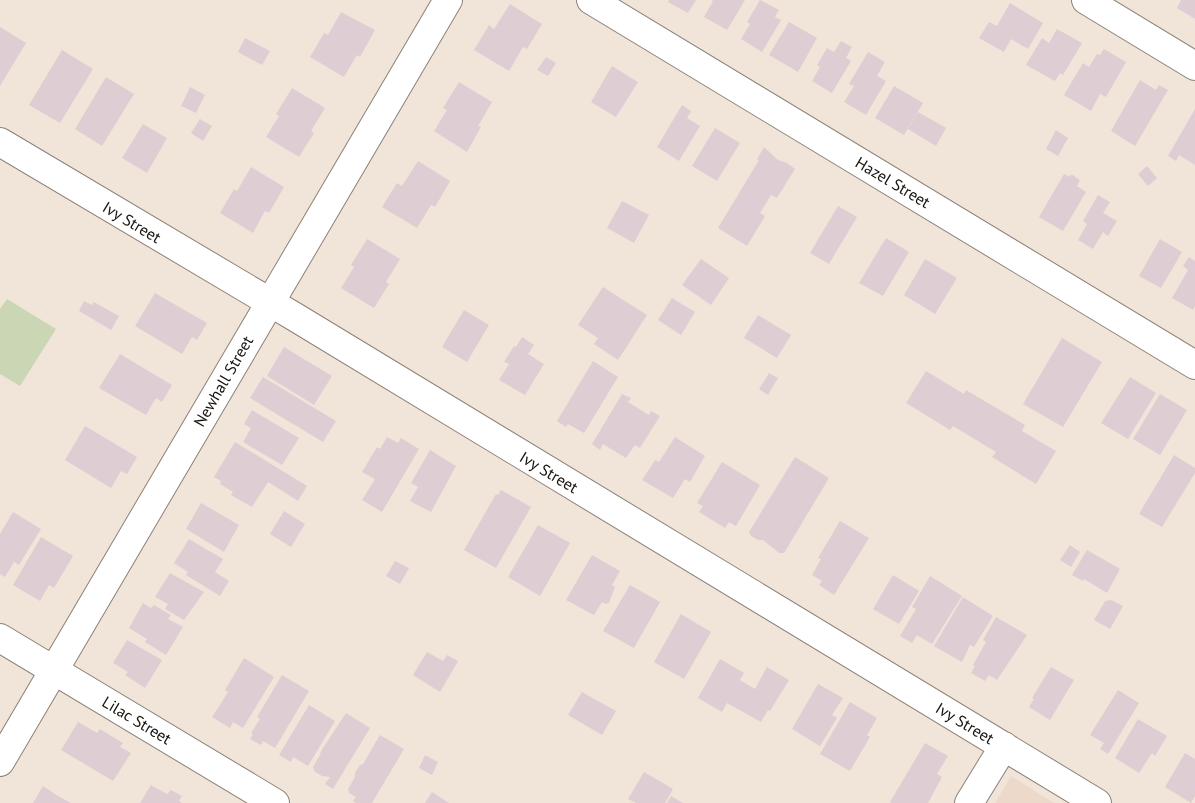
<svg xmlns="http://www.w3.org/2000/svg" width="1195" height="803" font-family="'PT Sans',sans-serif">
	<rect width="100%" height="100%" fill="#f1e5da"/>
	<path fill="#ecd9c9" d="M1011,776L1054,803H995Z"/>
	<path fill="#cad6b4" d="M7,299L56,329L20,386L0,374V309Z"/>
	<path fill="#decdd2" d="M669,0H696L688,13L668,2Z
		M711,0H745L727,30L704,17L713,1Z
		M760,0L779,10L775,17L781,20L762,52L741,39L750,24L747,22Z
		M1181,0H1195V19L1177,8Z
		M1010,3L1043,23L1028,49L1011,39L1004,52L979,38L989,22L997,26Z
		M510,4L542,24L527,49L523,47L509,71L474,50L489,25L494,29Z
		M341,12L375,30L360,57L357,55L344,77L310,57L324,33L328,35Z
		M789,22L817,38L798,72L769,55Z
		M0,27L26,43L0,86Z
		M1057,29L1082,43L1063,75L1060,73L1055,81L1026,65L1042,38L1049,43Z
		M245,38L270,51L262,65L238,52Z
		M841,41L852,47L846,58L851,61L832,93L812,81L820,67L817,65L827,48L834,52Z
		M1104,49L1126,62L1106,97L1100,94L1091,111L1064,95L1083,63L1089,67L1097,54L1100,55Z
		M62,50L93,69L60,123L29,105Z
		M868,52L885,62L877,76L886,81L866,115L844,102L854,86L849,84Z
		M546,57L556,63L548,76L537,70Z
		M612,66L638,82L616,117L591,102Z
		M106,77L134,94L102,146L75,129Z
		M1140,80L1156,90L1159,85L1168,90L1135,146L1111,131Z
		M459,82L492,102L478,126L481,127L467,152L434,131L447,110L443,108Z
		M894,86L923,103L904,135L875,118Z
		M190,87L205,95L196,113L181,106Z
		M292,88L325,108L311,131L314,133L299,157L266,137L279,116L276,114Z
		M682,105L691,111L687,118L700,126L679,161L657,147Z
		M1195,109V165L1179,155L1176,161L1168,156Z
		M918,112L946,128L936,146L908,129Z
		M200,119L212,126L203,141L191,133Z
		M143,124L167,138L147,173L122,158Z
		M715,128L740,143L717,181L692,166Z
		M1056,130L1068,138L1058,156L1046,149Z
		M764,147L778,160L787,163L795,169L777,198L771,195L760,213L765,216L747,246L718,228L759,160L757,159Z
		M418,161L450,181L435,207L431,205L417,228L382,207L397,183L402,186Z
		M1147,166L1157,178L1148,186L1138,174Z
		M251,167L284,187L269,213L265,211L253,233L220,213L234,189L237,191Z
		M1064,174L1070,177L1071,174L1080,180L1077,186L1086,192L1063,231L1039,217Z
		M1098,195L1110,202L1103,213L1117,221L1108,236L1103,232L1093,249L1078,240L1087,224L1083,221Z
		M622,201L649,215L634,243L607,228Z
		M838,206L857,217L829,264L810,253Z
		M886,238L909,252L883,296L859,283Z
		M367,239L400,259L386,282L389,284L374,308L341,288L354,267L351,265Z
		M1160,239L1182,252L1161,288L1139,276Z
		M1189,257L1195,261V306L1193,310L1172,298L1188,270L1183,266Z
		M701,259L729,278L711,305L682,285Z
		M925,259L957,278L935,314L904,295Z
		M603,287L647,315L618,360L594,344L598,338L578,325Z
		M155,293L207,323L197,340L192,337L182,354L135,326Z
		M672,298L695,312L681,335L658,320Z
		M84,301L92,305L94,302L119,316L111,330L79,311Z
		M464,310L489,325L467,362L442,347Z
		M758,315L791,335L777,358L744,338Z
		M522,337L534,345L528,354L544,364L525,395L499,380L509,364L504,362L514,346L516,347Z
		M1062,338L1102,362L1063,427L1023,404Z
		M284,347L332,376L314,405L267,376Z
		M120,354L172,385L162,402L156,398L146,415L99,388Z
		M593,361L618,377L584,433L568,424L566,427L557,421Z
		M926,371L964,394L966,390L1025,425L1022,431L1056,451L1036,484L992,457L996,452L953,426L950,430L906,403Z
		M769,373L778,378L768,395L759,389Z
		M263,377L336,421L323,442L250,398Z
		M1130,377L1156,393L1128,439L1101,423Z
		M622,394L631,398L628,402L649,415L651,411L660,416L640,448L635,445L626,458L603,444L600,450L592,444Z
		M1160,394L1187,410L1160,455L1133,439Z
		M252,410L299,438L282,465L243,442L251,428L244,424Z
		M85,426L137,457L127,474L121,471L111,488L65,460Z
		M387,437L398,443L401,438L419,449L382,512L362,500L375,479L362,472L377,447L380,449Z
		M675,437L705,456L690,482L685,479L673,498L642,480L655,460L659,462Z
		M235,442L307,486L298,501L268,482L252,507L231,495L233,492L220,484L221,481L214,477Z
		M430,450L456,466L431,512L410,501L418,487L411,483Z
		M1174,455L1195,468V473L1162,527L1139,514Z
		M795,457L829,478L784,553H779L763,540H758L751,536L749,532Z
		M722,462L760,485L736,526L729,522L725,528L699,512L703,506L697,503Z
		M501,490L531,507L496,568L464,550L496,494L498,495Z
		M201,503L239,525L224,552L186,529Z
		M284,511L305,524L291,547L270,534Z
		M13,512L41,529L19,565L14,562L5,577L0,574V534Z
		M840,521L869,538L834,595L819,585L822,581L812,575L821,559L818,558Z
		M538,525L570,543L540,596L508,577Z
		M41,537L73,556L54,588L49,585L40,601L13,585Z
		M189,539L223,559L215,572L229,581L220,596L186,575L188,572L174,563Z
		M1070,545L1080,552L1071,567L1060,560Z
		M1087,550L1120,569L1107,593L1084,579L1083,581L1072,575Z
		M592,555L620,571L612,585L615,587L609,603L605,604L602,602L594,615L566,600Z
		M395,561L409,568L400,584L386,576Z
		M170,573L204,592L184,620L165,609L168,604L155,597Z
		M893,575L919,591L899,624L873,609Z
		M930,576L962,596L932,644L917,635L912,643L900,636L916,609L912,607Z
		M630,585L660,602L634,648L603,631Z
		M963,597L993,616L974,647L970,645L962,662L934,646Z
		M1111,600L1123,606L1110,629L1094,620L1105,601Z
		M143,603L151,608L154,605L171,615L168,619L183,627L166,655L145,642L147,639L129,628Z
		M681,614L711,632L684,679L654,662Z
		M996,617L1027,635L997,680L989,675L985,681L971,673L975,666L973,665L986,642L983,640Z
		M127,640L162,660L145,688L125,675L128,672L113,663Z
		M427,652L443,661L447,655L458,661L440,692L413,675Z
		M244,658L274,677L243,728L233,722L230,728L212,717L228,692L225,690Z
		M720,659L744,673L740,680L755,689L767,667L789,680L770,711L768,710L761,722L727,703L722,712L698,698Z
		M1051,667L1074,680L1050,720L1029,707L1034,699L1032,698Z
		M282,675L309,691L275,748L263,741L261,745L250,739L253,734L251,733L260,719L257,717Z
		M818,684L843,698L832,715L837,718L820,746L792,729Z
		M1118,690L1139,703L1108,754L1100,749L1104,743L1090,735Z
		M582,692L616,711L602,735L568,715Z
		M850,702L877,718L867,735L870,737L850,771L820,754Z
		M309,705L335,721L308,766L293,757L291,762L279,755Z
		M346,713L370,728L333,789L325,784L330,777L322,776L315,772L313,767L320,755L321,751Z
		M1138,719L1167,736L1155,756L1152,753L1139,773L1115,758Z
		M78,722L97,733L100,729L123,743L120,747L131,753L113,781L61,750Z
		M380,735L404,749L372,803H356L353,801L356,797L349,793L348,789L355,777V773L360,765L363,764Z
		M925,743L948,756L937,774L942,777L928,803H891L890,802Z
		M1185,753L1195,759V796L1191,803L1165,787Z
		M425,755L438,762L432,775L419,768Z
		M644,772L673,789L665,803H636L628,799Z
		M151,785L167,794L171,790L182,796L179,801L182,803H140Z
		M43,786L58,796L71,803H33Z
		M432,792L449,803H425Z
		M671,796L683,803H667Z"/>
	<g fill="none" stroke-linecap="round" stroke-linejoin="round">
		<defs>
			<path id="minor" d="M591,0L1195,365
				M1086,0L1195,66
				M0,142L295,317L1097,803
				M0,638L275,803
				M0,762L448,0
				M969,803L1004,746"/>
		</defs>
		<use href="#minor" stroke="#8c8177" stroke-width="30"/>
		<use href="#minor" stroke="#fff" stroke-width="28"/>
	</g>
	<g text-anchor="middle" stroke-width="4.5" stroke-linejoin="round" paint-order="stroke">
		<g font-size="16" fill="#16120e" stroke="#fff">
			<text transform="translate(893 182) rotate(31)" y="6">Hazel Street</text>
			<text transform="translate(132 222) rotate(31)" y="6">Ivy Street</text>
			<text transform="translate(223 381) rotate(-60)" y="6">Newhall Street</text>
			<text transform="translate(549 472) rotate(31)" y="6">Ivy Street</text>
			<text transform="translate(137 720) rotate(31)" y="6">Lilac Street</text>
			<text transform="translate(965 723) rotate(31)" y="6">Ivy Street</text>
		</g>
	</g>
</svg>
